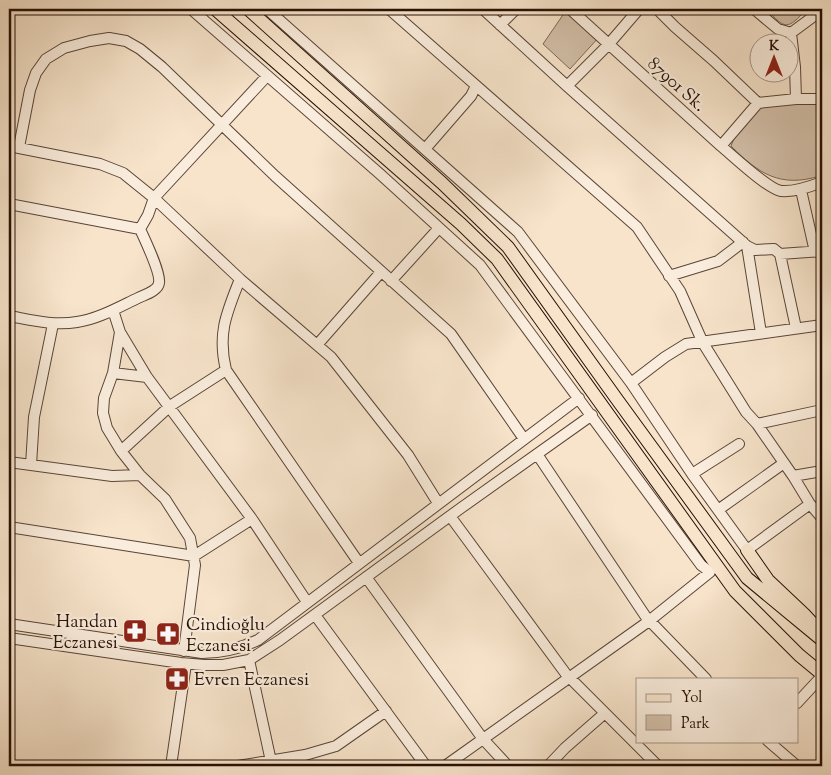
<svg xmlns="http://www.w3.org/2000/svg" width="831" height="775" font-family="'Sorts Mill Goudy',serif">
	<rect width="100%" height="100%" fill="#f7e4cb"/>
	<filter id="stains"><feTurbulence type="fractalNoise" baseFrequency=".004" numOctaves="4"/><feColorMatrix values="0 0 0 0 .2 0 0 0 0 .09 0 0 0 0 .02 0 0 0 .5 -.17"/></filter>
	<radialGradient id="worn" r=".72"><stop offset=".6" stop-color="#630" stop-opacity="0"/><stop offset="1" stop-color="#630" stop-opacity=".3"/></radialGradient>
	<path fill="#d3c0aa" stroke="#7c6858" d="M567,9L599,37L570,69L543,44Z
		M766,9H807C787,30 786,30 766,9Z
		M822,102V174L820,176C780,188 759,174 731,146C750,95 776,104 822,102Z"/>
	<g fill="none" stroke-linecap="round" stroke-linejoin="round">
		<defs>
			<path id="minor" d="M191,9L380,174L480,265L701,565L710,572L649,621L445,766
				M267,9L518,232L631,383L692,474L747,550L810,504
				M389,9L637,227L680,291L703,343L746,412L757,424L793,476L810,504L822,518
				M483,9L567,86L747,246L755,250L774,249L780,254L822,251
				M570,9L721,146L758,103
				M657,9L675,27L714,61L758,103L796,99H822
				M754,9L778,29L791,33L814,16L820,9
				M500,25L516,9
				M791,33L795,67L796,99
				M567,86L608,45L639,9
				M9,146L100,164L123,173L154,198L240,279L331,357L408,455L438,503
				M721,146C733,156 768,189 781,191C795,192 809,187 822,182
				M19,147L30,90L36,73L46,59L64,48L90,41L109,38L126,41L140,49L162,67L275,176L451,334L524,439
				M425,149L471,96L476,86
				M801,190L815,252
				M9,204L140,229C145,240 161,273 159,283C158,291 144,295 138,298C119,307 98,319 77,322C54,326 31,320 9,316
				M140,229L148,215L154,198L267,76
				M747,246L761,333
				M780,254L796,328
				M669,276L718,261L743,242
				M240,279C227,312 217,333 226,370L359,563
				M391,281L439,228
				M113,310L120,332L147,377L252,519L307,602
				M120,332L113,373L104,398L103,413L107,428L121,451L140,475L165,499L190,538L195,565L184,651
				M317,345L381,272
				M113,373L147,377
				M631,383L665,357L686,344L822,325
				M757,424L822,410
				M121,451L170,406L226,370
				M537,454L646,617L706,679
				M9,462L112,476L140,475
				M31,465L34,417L53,324
				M692,474L739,444
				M793,476L822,471
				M718,510L784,463
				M450,516L566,674L658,766
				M9,527L194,556L252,519
				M366,577L483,739L508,766
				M315,615L426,766
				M9,624L202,653C223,653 239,649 258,640L579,398
				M9,638L181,663L204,665H223L249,660L280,640L461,508L592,415
				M249,660L272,766
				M797,703L822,676
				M768,741L797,766
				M9,766H25
				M171,766L186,664
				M238,766L305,755L336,746L386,711
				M548,766L565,748L605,713"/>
			<path id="major" d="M215,9L461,224L497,259L735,591L799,655L822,674
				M248,9L442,183L508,247L616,398L747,578L822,640
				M747,550L768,580L804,614L816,627"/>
		</defs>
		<use href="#minor" stroke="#5a4537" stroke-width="12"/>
		<use href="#major" stroke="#261006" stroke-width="14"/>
		<use href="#minor" stroke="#faeddd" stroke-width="10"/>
		<use href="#major" stroke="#f7e4cb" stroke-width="12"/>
	</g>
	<defs>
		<symbol id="pharmacy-square" viewBox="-11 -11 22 22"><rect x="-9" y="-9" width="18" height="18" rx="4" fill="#8f2418" stroke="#faeddd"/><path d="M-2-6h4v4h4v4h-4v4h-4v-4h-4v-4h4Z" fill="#fff"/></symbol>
	</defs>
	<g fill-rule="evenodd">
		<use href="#pharmacy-square" x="121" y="617" width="28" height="28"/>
		<use href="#pharmacy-square" x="154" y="620" width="28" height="28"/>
		<use href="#pharmacy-square" x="163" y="665" width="28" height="28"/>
	</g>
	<g text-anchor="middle" stroke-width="4.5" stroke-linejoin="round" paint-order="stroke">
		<g font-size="18" fill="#261006" stroke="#faeddd">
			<text transform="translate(677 84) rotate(42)" y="6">87901 Sk.</text>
		</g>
		<g font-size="18" fill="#261006" stroke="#faeddd" text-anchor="start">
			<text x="118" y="627" text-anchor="end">Handan<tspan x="118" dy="21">Eczanesi</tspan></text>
			<text x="186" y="630">Cindioğlu<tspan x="186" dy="21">Eczanesi</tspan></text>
			<text x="194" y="685">Evren Eczanesi</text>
		</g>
	</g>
	<rect width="831" height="775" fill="none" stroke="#f7e4cb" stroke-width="30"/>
	<rect x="10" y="10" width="811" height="755" fill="none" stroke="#261006" stroke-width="2.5"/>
	<rect x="15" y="15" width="801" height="745" fill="none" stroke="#261006"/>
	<rect x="636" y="678" width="162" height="65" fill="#faeddd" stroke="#a59587"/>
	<rect x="646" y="694" width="25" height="8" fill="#f7e4cb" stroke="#a59587"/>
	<text x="681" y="702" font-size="15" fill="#261006">Yol</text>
	<rect x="646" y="715" width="25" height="15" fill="#d3c0aa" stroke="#a59587"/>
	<text x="681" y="728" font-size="15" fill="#261006">Park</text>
	<g transform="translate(774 58)"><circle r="24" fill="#faeddd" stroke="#a59587"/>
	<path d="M0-4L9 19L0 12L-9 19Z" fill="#8f2418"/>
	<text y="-8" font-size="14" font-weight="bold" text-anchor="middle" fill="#261006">K</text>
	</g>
	<rect width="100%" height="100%" filter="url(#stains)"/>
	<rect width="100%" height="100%" fill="url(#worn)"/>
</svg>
